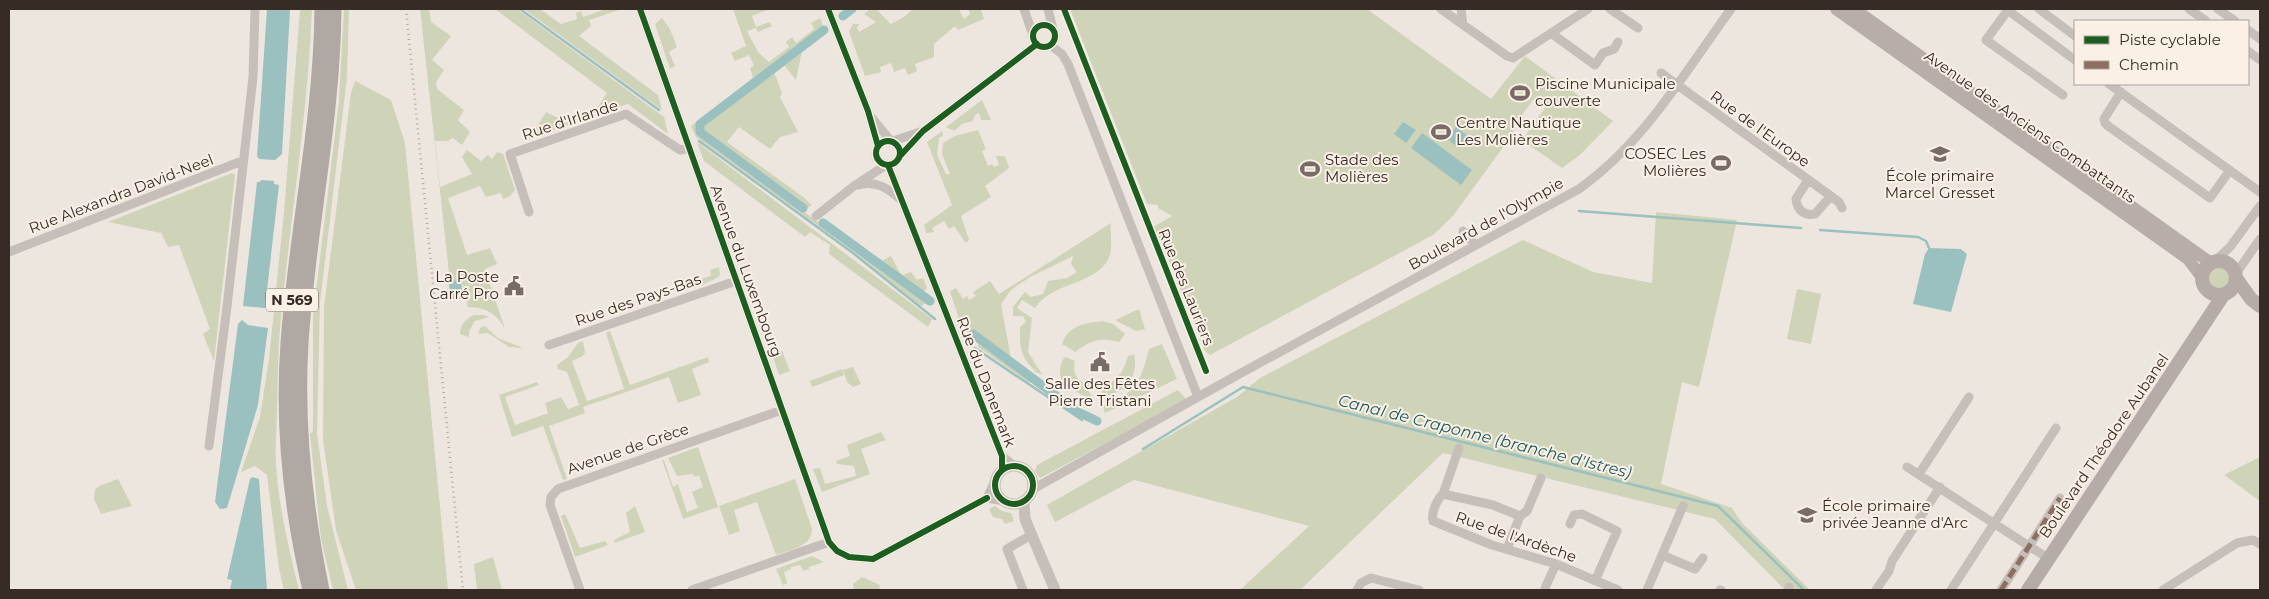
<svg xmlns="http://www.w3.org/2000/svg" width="2269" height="599" font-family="Montserrat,sans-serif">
	<rect width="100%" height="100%" fill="#ede6df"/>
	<path fill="#cfd3b8" d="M300,9H312C308,112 291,214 281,317C277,357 278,398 276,437C273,484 288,545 299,590H284L279,569L267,475L255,466L241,472L260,417L269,359L284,212Z
		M344,9H349L347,77L320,303L317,434L327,506L348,590H333L321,539L310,434L313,431V316L339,101Z
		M420,9H429L431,22L451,36L432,60L444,70L436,82L437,89L464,110L458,120L470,132L462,145L453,138L448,141H435L440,187L472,174L462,157L467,150L481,161L488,155L492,159L497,152L503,154L515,190L510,196L503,199L501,193L486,197L480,186L448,198L467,255L490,248L497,264L485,269L505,329C496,313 487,308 468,307L461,278L450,282Z
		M495,9H517L664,117L668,134L628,104L599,113L597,108L607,93Z
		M524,9H540L561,24L577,19L576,13L581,11L583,17L606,9H622L589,20L591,26L579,36L658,95L662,110Z
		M733,9H770L752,16L756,27L770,22L772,26L758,32L756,28L747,31L758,52L769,62L789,47L786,42L792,37L796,43L814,29L811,23L820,18L824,28L700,123L699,133L926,303L921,306L853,251L696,137L691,126L753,78L750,68L754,66L749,55L735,61L731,53L746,46Z
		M870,9H876L891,24L904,17L913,9H959L964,19L970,14L968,9H981L984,19L958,30L955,26L934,44V57L915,64L917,71L908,75L905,68L894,72L891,63L880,67L881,72L865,76L849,32L853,24H859L857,28L859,32L876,22L864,14Z
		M1070,9H1367L1491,99L1525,56L1613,121L1580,155L1562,168L1522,140L1545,108L1533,100L1519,119L1512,135L1453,216L1433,235L1210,355L1205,351L1164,247L1153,227L1172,216L1158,208V205L1147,204Z
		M662,18L670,29L677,47L669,52L675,66L670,69L655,24Z
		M825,31L826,33L802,51L796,80L784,65L774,72L782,93L780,97L798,132L780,137L770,149L739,127L727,142L802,196L812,205L806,209L702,132V125Z
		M355,81L391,100L405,143L448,590H356L336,530L323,440L324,307L351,93Z
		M982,100L991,120H981L979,113L975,115L973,121L962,124L954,131L946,127Z
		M546,112L570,124L529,139Z
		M978,130L986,149L982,151L988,166L992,164L994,167L999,165L996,156H1005L1009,168L985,186L991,197L961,216L969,240L966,243L954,226L949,229L944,221L932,228L934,232L926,233L924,225L952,205L927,142L942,131L943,136L939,138L937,155L946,174H950L942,154L943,143L955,136Z
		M697,142L932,319L928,327L829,254L830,245L810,232L805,237L704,161Z
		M232,173L235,175L214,361L203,334L210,329L179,245L168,247L161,233L108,222Z
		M1656,212L1737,220L1699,387L1682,382L1661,484L1732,508L1742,523L1810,590H1785L1715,519L1443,453L1300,590H1240L1309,526L1134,480L1055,522L1047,505L1237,397L1260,378L1523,240L1593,272L1652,283Z
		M1111,223C1110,233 1113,250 1109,258C1096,285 1052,282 1035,308L1022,300L1017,308L1032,318L1028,352L1042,374L1037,373C1020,356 1020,350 1020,327L1026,322L1023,316H1013V307L1025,292L1031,297L1043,294L1048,281L1067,278L1077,272L1071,264L1073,256L1030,277L1011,290L1001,304L1011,359L1032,380L1029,383L978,347V344L964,328L967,323L966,320L959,319L950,291L956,288L963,299L967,296L969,300L976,296L973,292L990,281L999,294Z
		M891,256L900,273L903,275L911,272L917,280L923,278L927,288L922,294L880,262Z
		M719,267L720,275L717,278L700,286L698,280L711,276L710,270Z
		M2208 279a11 11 0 1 1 22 0a11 11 0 1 1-22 0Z
		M1797,289L1821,294L1811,344L1787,339Z
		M1139,309L1145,329L1136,331L1115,320Z
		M474,315H484L489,317L475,321L469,331V337L460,334C461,323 465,320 474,315Z
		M1103,321L1113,324L1125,334L1119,342C1100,336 1090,341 1075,352L1062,344C1068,325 1085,323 1103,321Z
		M485,326L498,338L523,348L509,347L488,333L478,334L480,328Z
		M610,331L630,385L708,357L709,362L692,369L701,395L678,403L669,377L583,407L585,413L549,426L567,479L563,480L543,426L512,437L499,395L537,382L539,385L505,397L515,425L548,413L545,403L561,397L568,409L579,405L567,372L558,369L557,365L568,357L578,343L583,341L585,352L583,356L572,361L587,401L624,389L606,333Z
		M1162,344L1177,379L1105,413L1103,406C1138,392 1140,382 1149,349Z
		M782,351L790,371L779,375L772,354Z
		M1134,354C1139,376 1126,393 1103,396L1100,386C1117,383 1124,371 1128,356Z
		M1065,357L1075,361C1072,373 1077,381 1089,385V392L1092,396L1086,397L1062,384C1060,375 1058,365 1065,357Z
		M853,367L861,384L853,387L847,382L843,370Z
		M842,369L844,375L812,387L810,381Z
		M1178,390L1187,400L1040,478L1035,471L1037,465Z
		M881,432L886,440L861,449L870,474L822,492L813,469L820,468L825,484L856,476L854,466L837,464L836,461L850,456L847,445Z
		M698,447L718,507L683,519L662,460H664L673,487L678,484L687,512L698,508L692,492L703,487L699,475L695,477L693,474L677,476L668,458Z
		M2260,457V501L2224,475Z
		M118,479L132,506L101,514L94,499L95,490L99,486Z
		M795,479L812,529C812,547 791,549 776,555L757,502L734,510L740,531L729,535L719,506Z
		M635,506L645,532L614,543V540L630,532L626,513Z
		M995,506L1002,511L1011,513L1014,521L1005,524L1002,519L993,517L989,509Z
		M565,514L580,548L605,541L608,545L575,557L561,516Z
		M812,556L824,562L809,567V569L803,571L800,565L791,567V569L784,572L787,583L783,585L776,569Z
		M493,557L502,590H477L474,564Z
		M862,577L880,585L879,590H854L853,584Z"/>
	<path fill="#9ac1c0" d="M267,9L290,10L282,154L275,160L259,159L257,156Z
		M1403,122L1416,130L1406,143L1394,134Z
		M1456,127L1468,136L1459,148L1447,139Z
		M1422,133L1472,170L1461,185L1411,148Z
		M261,180L274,181V184L279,185L265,308L243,306L257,182H260Z
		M1929,248L1961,249L1967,254L1951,312L1913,304L1925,254Z
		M458,279L461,280L463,299H450L449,283Z
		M242,320L248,325L268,328L258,405L227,508L220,509L215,502L238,324Z
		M252,477L259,479L267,590H230L232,580L227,579L250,479Z"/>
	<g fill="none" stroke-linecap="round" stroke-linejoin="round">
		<path stroke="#9ac1c0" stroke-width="2.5" d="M520,9L659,110
			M699,141L853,253L935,319
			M1579,211L1801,228
			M1820,230L1918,237L1926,241L1929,248
			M975,348L1082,420
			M1143,449L1243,387L1718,506L1804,590"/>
		<path stroke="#9ac1c0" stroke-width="9" d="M843,16L852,9
			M803,208L700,132V124L824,30
			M823,223L930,301
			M973,334L1078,412L1097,421"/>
		<path stroke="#c6beb8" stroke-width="9" d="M640,9L829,542L837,551L849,557L873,559L987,498
			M828,9L868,111L878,146
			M1024,9L1033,35
			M1048,9L1053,29
			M1441,9L1507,56L1513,58L1588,9
			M1461,9L1463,25
			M1610,9L1638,28
			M2006,9L2075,60
			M2039,9L2075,36
			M2189,9L2206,21
			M2218,9L2235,21
			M2008,10L1986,40L2063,95
			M1033 36a11 11 0 1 1 22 0a11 11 0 1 1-22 0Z
			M2248,30L2260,39
			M1551,33L1595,65L1603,53L1614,49L1618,42
			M1050,45L1062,54L1068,64L1198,397
			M2248,51L2260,60
			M1661,73L1839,202L1842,208
			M2109,84L2260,192
			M2121,92L2104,119L2105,123L2108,126L2210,198L2230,170
			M872,118L891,141
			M876 153a12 12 0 1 1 24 0a12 12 0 1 1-24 0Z
			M893,141L920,132
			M900,156L923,131L1037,44
			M888,165L1002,456V469
			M1808,180L1796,199C1797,210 1804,216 1815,214L1831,196
			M859,185C876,180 889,189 901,200
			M529,212L510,154L626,114L680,150L689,148
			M816,216L854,186L886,165
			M1463,231L1475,245
			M9,252L242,161
			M2215,261L2230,247L2260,206
			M2235,275L2260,239
			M549,345L736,281
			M209,446L227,307L253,77L255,9
			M1459,448L1443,494C1437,499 1431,513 1433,521L1492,545L1556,564L1618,590
			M1002,456L1013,465
			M1907,467L2049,559
			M1919,474L1969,397
			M1033,489L1232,378L1579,189C1644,143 1685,72 1731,9
			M1443,494L1493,505L1520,516
			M987,498L995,481
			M987,498L1004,501
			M1570,524L1574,515L1582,514L1617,531L1595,581
			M1507,549L1520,516L1527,511L1541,478
			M1662,555L1695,569L1703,558
			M1545,588L1556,564
			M580,590L550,505L551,497L558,489L782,410
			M692,590L829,542
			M1023,590L1007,549L1031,535
			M1357,590L1361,583L1371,578L1419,590
			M1647,590L1683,506
			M1720,590H1721
			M1788,590L1789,587
			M1876,590L1889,571L1892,561L1940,487
			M1951,590L2056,428
			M2001,590L2060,498
			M2163,590L2237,543L2253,540L2260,544"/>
		<path stroke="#c6beb8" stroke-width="11" d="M995 485a19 19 0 1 1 38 0a19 19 0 1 1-38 0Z
			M1024,502L1025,519L1055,590"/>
		<path stroke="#b7aea9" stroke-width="12" d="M1836,9L2188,259L2201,276
			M1854,9L2211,263"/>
		<path stroke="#b5aca7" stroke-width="14" d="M2202 278a17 17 0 1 1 34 0a17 17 0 1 1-34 0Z
			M2236,278L2251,299L2260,306
			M2028,590L2224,294"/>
		<path stroke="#b0a8a2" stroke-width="15" d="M310,590C291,510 282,426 288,343C296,232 321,121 322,9
			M322,590C305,508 296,427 301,343C308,231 333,121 334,9"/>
		<path stroke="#ada7a3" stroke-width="2.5" stroke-dasharray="1 4" stroke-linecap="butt" d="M406,9L463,590"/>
		<path stroke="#8d6e63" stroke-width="5" stroke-dasharray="10 5" stroke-linecap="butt" d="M2001,590L2060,498"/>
		<defs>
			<path id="cycleway" d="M640,9L829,542L837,551L849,557L873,559L987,498
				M828,9L868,111L878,146
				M1064,9L1206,371
				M1033 36a11 11 0 1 1 22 0a11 11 0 1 1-22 0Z
				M876 153a12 12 0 1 1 24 0a12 12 0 1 1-24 0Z
				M900,156L923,131L1037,44
				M888,165L1002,456V469
				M995 485a19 19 0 1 1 38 0a19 19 0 1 1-38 0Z"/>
		</defs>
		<use href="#cycleway" stroke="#faf0e6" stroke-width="9"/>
		<use href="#cycleway" stroke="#1b5e20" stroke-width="6"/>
	</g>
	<defs>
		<symbol id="stadium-bare" viewBox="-9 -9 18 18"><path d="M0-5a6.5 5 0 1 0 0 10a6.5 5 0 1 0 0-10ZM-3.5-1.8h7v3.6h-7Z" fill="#776c67" stroke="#faf0e6" stroke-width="2.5" paint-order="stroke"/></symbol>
		<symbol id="school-bare" viewBox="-9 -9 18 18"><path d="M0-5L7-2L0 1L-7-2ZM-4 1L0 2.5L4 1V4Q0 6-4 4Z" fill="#776c67" stroke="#faf0e6" stroke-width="2.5" paint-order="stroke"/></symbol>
		<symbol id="civic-bare" viewBox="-9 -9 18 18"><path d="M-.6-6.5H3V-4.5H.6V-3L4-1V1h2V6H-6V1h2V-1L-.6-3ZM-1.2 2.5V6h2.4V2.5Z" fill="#776c67" stroke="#faf0e6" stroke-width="2.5" paint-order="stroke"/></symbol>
	</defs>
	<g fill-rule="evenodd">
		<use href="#stadium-bare" x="1506" y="79" width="28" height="28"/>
		<use href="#stadium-bare" x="1427" y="118" width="28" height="28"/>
		<use href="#school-bare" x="1926" y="140" width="28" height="28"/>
		<use href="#stadium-bare" x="1707" y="149" width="28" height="28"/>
		<use href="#stadium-bare" x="1296" y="155" width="28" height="28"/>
		<use href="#civic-bare" x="500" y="272" width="28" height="28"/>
		<use href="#civic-bare" x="1086" y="348" width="28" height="28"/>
		<use href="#school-bare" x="1793" y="501" width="28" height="28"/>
	</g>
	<g text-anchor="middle" stroke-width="4" stroke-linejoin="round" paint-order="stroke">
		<rect fill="#faf0e6" stroke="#726660" stroke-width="1" x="266" y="288.5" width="52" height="23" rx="4"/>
		<g font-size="14" font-weight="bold" fill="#372b26">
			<text x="292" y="305">N 569</text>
		</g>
		<g font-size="15" fill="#372b26" stroke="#faf0e6" text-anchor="start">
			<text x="1535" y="89">Piscine Municipale<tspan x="1535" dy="17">couverte</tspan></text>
			<text x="1456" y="128">Centre Nautique<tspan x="1456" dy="17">Les Molières</tspan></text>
			<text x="1706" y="159" text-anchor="end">COSEC Les<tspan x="1706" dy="17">Molières</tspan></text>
			<text x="1325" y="165">Stade des<tspan x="1325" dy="17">Molières</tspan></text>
			<text x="1940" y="181" text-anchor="middle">École primaire<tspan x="1940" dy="17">Marcel Gresset</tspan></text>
			<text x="499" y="282" text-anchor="end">La Poste<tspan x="499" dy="17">Carré Pro</tspan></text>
			<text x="1100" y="389" text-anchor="middle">Salle des Fêtes<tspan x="1100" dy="17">Pierre Tristani</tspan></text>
			<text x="1822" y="511">École primaire<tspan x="1822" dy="17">privée Jeanne d'Arc</tspan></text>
		</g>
		<g font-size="15" fill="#372b26" stroke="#faf0e6">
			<text transform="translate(570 120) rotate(-18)" y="5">Rue d'Irlande</text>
			<text transform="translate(2030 127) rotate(35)" y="5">Avenue des Anciens Combattants</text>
			<text transform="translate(1760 129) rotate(36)" y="5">Rue de l'Europe</text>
			<text transform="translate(121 194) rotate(-21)" y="5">Rue Alexandra David-Neel</text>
			<text transform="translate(1486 224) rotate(-29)" y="5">Boulevard de l'Olympie</text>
			<text transform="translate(746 271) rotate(70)" y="5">Avenue du Luxembourg</text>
			<text transform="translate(1186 287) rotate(68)" y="5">Rue des Lauriers</text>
			<text transform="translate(638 300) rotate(-19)" y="5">Rue des Pays-Bas</text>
			<text transform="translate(986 382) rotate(69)" y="5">Rue du Danemark</text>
			<text transform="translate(2104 446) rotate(-56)" y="5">Boulevard Théodore Aubanel</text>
			<text transform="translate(628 449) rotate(-19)" y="5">Avenue de Grèce</text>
			<text transform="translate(1516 537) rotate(19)" y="5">Rue de l'Ardèche</text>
		</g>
		<g font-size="16" font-style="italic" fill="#19595b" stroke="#faf0e6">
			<text transform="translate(1485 436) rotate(14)" y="6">Canal de Craponne (branche d'Istres)</text>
		</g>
	</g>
	<rect width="2269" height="599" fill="none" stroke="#372b26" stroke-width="20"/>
	<rect x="2074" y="20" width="175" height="65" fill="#faf0e6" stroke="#aca199"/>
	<rect x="2084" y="36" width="25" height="8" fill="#1b5e20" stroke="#aca199"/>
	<text x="2119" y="45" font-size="15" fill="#372b26">Piste cyclable</text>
	<rect x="2084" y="61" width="25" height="8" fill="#8d6e63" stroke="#aca199"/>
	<text x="2119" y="70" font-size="15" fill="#372b26">Chemin</text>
</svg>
